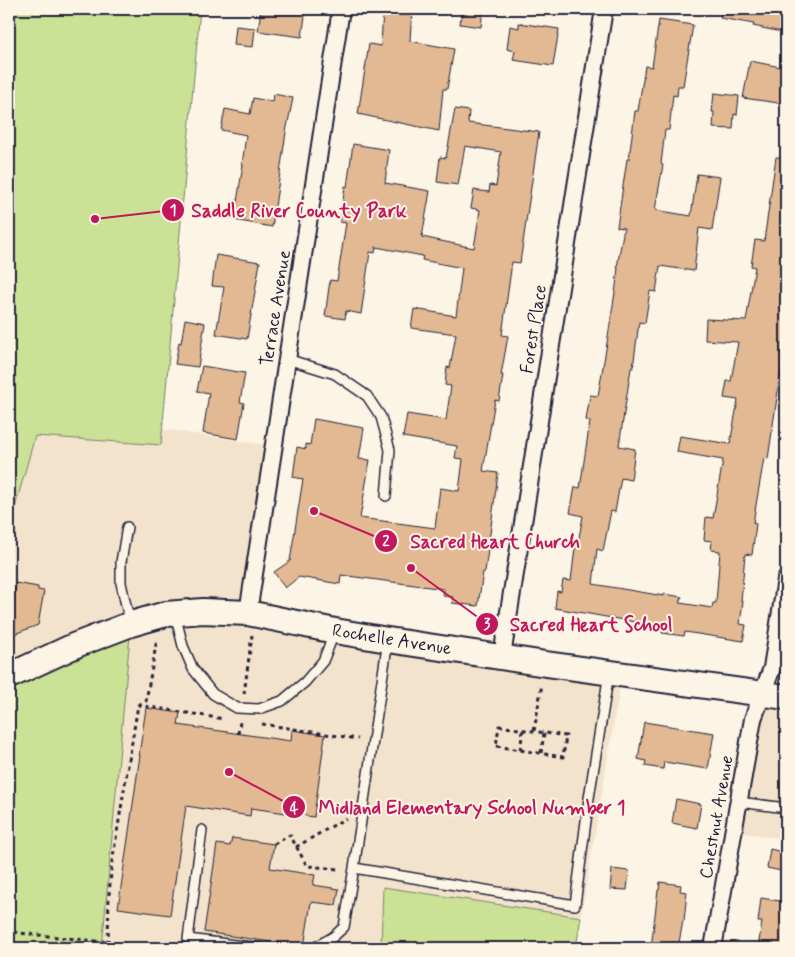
<svg xmlns="http://www.w3.org/2000/svg" width="795" height="957" font-family="Mynerve,sans-serif">
	<rect width="100%" height="100%" fill="#fcf5e5"/>
	<filter id="ink" filterUnits="userSpaceOnUse"><feTurbulence type="fractalNoise" baseFrequency=".02" numOctaves="2"/><feDisplacementMap in="SourceGraphic" scale="10" xChannelSelector="R" yChannelSelector="G"/><feConvolveMatrix kernelMatrix="1 2 1 2 8 2 1 2 1" color-interpolation-filters="sRGB"/></filter>
	<g filter="url(#ink)">
		<path fill="#f4e3cc" d="M162,429L274,446L248,613L622,675L581,917L383,887L381,948H102L130,624L9,676V529L35,435L160,445Z
			M762,694L786,697V839L734,832Z"/>
		<path fill="#cae196" stroke="#768268" d="M9,9H200L161,445L35,436L9,529Z
			M131,624L102,948H9V676Z
			M383,887L581,917L576,948H381Z"/>
		<path fill="#e2b992" stroke="#22223b" d="M261,9H306L302,37L258,31Z
			M383,9H412L410,41L454,49L447,89H443L439,131L358,114L369,44L381,46Z
			M462,9H483L481,27L460,24Z
			M721,9H786V33L753,26L754,24L720,18Z
			M659,20L693,25L683,86H678L677,96L673,95L669,130H665L661,164L663,165L655,210L691,216L697,174L720,177L712,230L699,228L694,271L660,266L656,292L650,291L645,323L639,322L633,368H631L619,446L635,449L631,480L621,478L615,512L611,511L603,551L597,549L593,584L664,596V594L682,597L680,603L712,608L713,603H716L720,551L711,550L712,541L704,540L706,517L713,518L723,460L677,452L680,436L730,444L738,400L724,398L727,381H731L738,342L705,340L706,319L746,321L755,267L751,266L755,240L764,241L776,157L786,158V343L780,377L768,459L764,458L753,523L756,524L752,555L745,554L741,601H743L740,624L746,625L743,641L685,632L684,636L662,633L663,627L555,608L557,591L561,592L563,580L571,581L575,548H577L583,516L570,513L575,487L580,488L590,421L586,420L590,395L598,396L606,349L616,286L618,267H617L624,228L617,227L627,159H629L635,111H638L645,66L652,67Z
			M519,23L559,29L553,66L513,60L515,51L507,49L510,26L519,28Z
			M236,26L255,28L253,47L234,45Z
			M750,61L786,68V104L743,98Z
			M714,93L739,96L737,115L734,114L733,129L713,128L714,112H712Z
			M274,94L293,98L286,132L272,227L234,220L243,165H242L246,135L221,130L225,109L250,114L253,98L273,102Z
			M455,109L469,111L468,123L539,132L520,263L512,262L502,335L508,336L501,375H503L499,401L495,400L483,471L498,473L485,572H483L478,606L452,603L453,597L443,596L444,589L341,575L340,584L299,577L285,588L274,572L290,561L303,479L293,477L297,447L306,449V444L310,445L314,419L364,428L359,459L370,460L360,518L435,528L440,488L459,491L463,459L455,458L457,446L403,437L407,414L446,420L451,386L445,385L447,367L450,368L456,334L411,328L414,309L456,316L462,268L422,260L423,256L376,247L375,253L370,252L361,314L346,311L345,319L325,316L330,280L337,281L346,223L340,222L345,186L347,187L353,144L389,150L385,183L430,191L422,237L474,248L480,210L471,208L474,190L489,192L490,185L496,186L501,152L465,146L458,185L437,182L440,157L446,158Z
			M216,255L260,262L247,339L216,334L224,287L212,286Z
			M185,319L205,323L198,367L175,364L179,342L181,343Z
			M202,366L245,373L240,402L244,403L238,439L203,433L209,393L197,391Z
			M16,583L38,587V590L44,591L38,625L9,636V629Z
			M146,708L180,713L178,725L291,741L292,730L325,735L314,817L251,808L250,816L186,806L170,915L118,908L140,755H139Z
			M644,722L714,733L708,769L664,762L663,769L645,766L646,761L638,759Z
			M676,799L701,804L697,828L672,823Z
			M232,838L274,844L270,868L315,875L313,885L339,889L336,905L311,902L304,947L204,932L217,844L230,846Z
			M770,849L786,853V872L767,868Z
			M612,869L629,871L627,890L610,889Z
			M660,882L681,885L680,891L687,892L684,921H683L678,948H651L658,890H659Z
			M761,898L786,902V940L785,948H758L762,922H758Z"/>
		<g fill="none" stroke-linecap="round" stroke-linejoin="round">
			<defs>
				<path id="lane" d="M287,359L335,374L367,396L381,417L390,450L386,496
					M127,527L121,562V583L130,623
					M175,614L183,646L193,669L213,694L237,708L259,709L282,701L305,682L323,661L335,631
					M388,640L354,868L575,905L589,798L609,673
					M739,802L786,808
					M202,830L188,939L259,948
					M314,948L333,937L344,927L354,868"/>
				<path id="street" d="M248,613L341,9
					M502,656L604,9
					M713,948L753,719L772,668L786,579"/>
				<path id="secondary" d="M9,676L76,645L131,624L166,614L203,611L248,613L335,631L388,640L546,664L786,697"/>
			</defs>
			<use href="#lane" stroke="#22223b" stroke-width="12"/>
			<use href="#street" stroke="#22223b" stroke-width="20"/>
			<use href="#secondary" stroke="#22223b" stroke-width="28"/>
			<path stroke="#22223b" stroke-width="3" stroke-dasharray="4 4" stroke-linecap="butt" d="M244,694L252,635
				M138,705L146,701L157,639
				M262,724L358,739
				M499,726L566,736L563,757L496,746Z
				M534,731L542,684
				M238,734L240,722
				M520,750L523,730
				M541,753L544,733
				M274,844L290,835L307,866L338,869
				M296,847L346,818
				M9,936L10,932L163,948
				M108,943L109,894L112,863L138,705L224,719"/>
			<use href="#lane" stroke="#fcf5e5" stroke-width="9"/>
			<use href="#street" stroke="#fcf5e5" stroke-width="16"/>
			<use href="#secondary" stroke="#fcf5e5" stroke-width="24"/>
		</g>
	</g>
	<g text-anchor="middle" stroke-width="4" stroke-linejoin="round" paint-order="stroke">
		<g font-size="18" fill="#22223b" stroke="#fcf5e5">
			<text transform="translate(275 308) rotate(-81)" y="6">Terrace Avenue</text>
			<text transform="translate(533 329) rotate(-81)" y="6">Forest Place</text>
			<text transform="translate(392 639) rotate(9)" y="6">Rochelle Avenue</text>
			<text transform="translate(716 817) rotate(-80)" y="6">Chestnut Avenue</text>
		</g>
	</g>
	<path fill="none" stroke="#c2185b" stroke-width="2" d="M95 219L173 210M314 511L386 541M411 568L487 624M229 772L294 807"/>
	<g fill="#c2185b" stroke="#fcf5e5" stroke-width="2">
		<circle cx="95" cy="219" r="5"/>
		<circle cx="314" cy="511" r="5"/>
		<circle cx="411" cy="568" r="5"/>
		<circle cx="229" cy="772" r="5"/>
		<circle cx="173" cy="210" r="12"/>
		<circle cx="386" cy="541" r="12"/>
		<circle cx="487" cy="624" r="12"/>
		<circle cx="294" cy="807" r="12"/>
	</g>
	<g font-size="15" text-anchor="middle" font-weight="bold" fill="#fff">
		<text x="173" y="215">1</text>
		<text x="386" y="546">2</text>
		<text x="487" y="629">3</text>
		<text x="294" y="813">4</text>
	</g>
	<g font-size="19" text-anchor="middle" font-weight="bold" fill="#c2185b" stroke="#fcf5e5" stroke-width="4" stroke-linejoin="round" paint-order="stroke">
		<text x="299" y="217">Saddle River County Park</text>
		<text x="495" y="548">Sacred Heart Church</text>
		<text x="591" y="631">Sacred Heart School</text>
		<text x="472" y="814">Midland Elementary School Number 1</text>
	</g>
	<rect width="795" height="957" fill="none" stroke="#fcf5e5" stroke-width="30"/>
	<rect x="15" y="15" width="765" height="927" fill="none" stroke="#22223b" stroke-width="2" filter="url(#ink)"/>
</svg>
